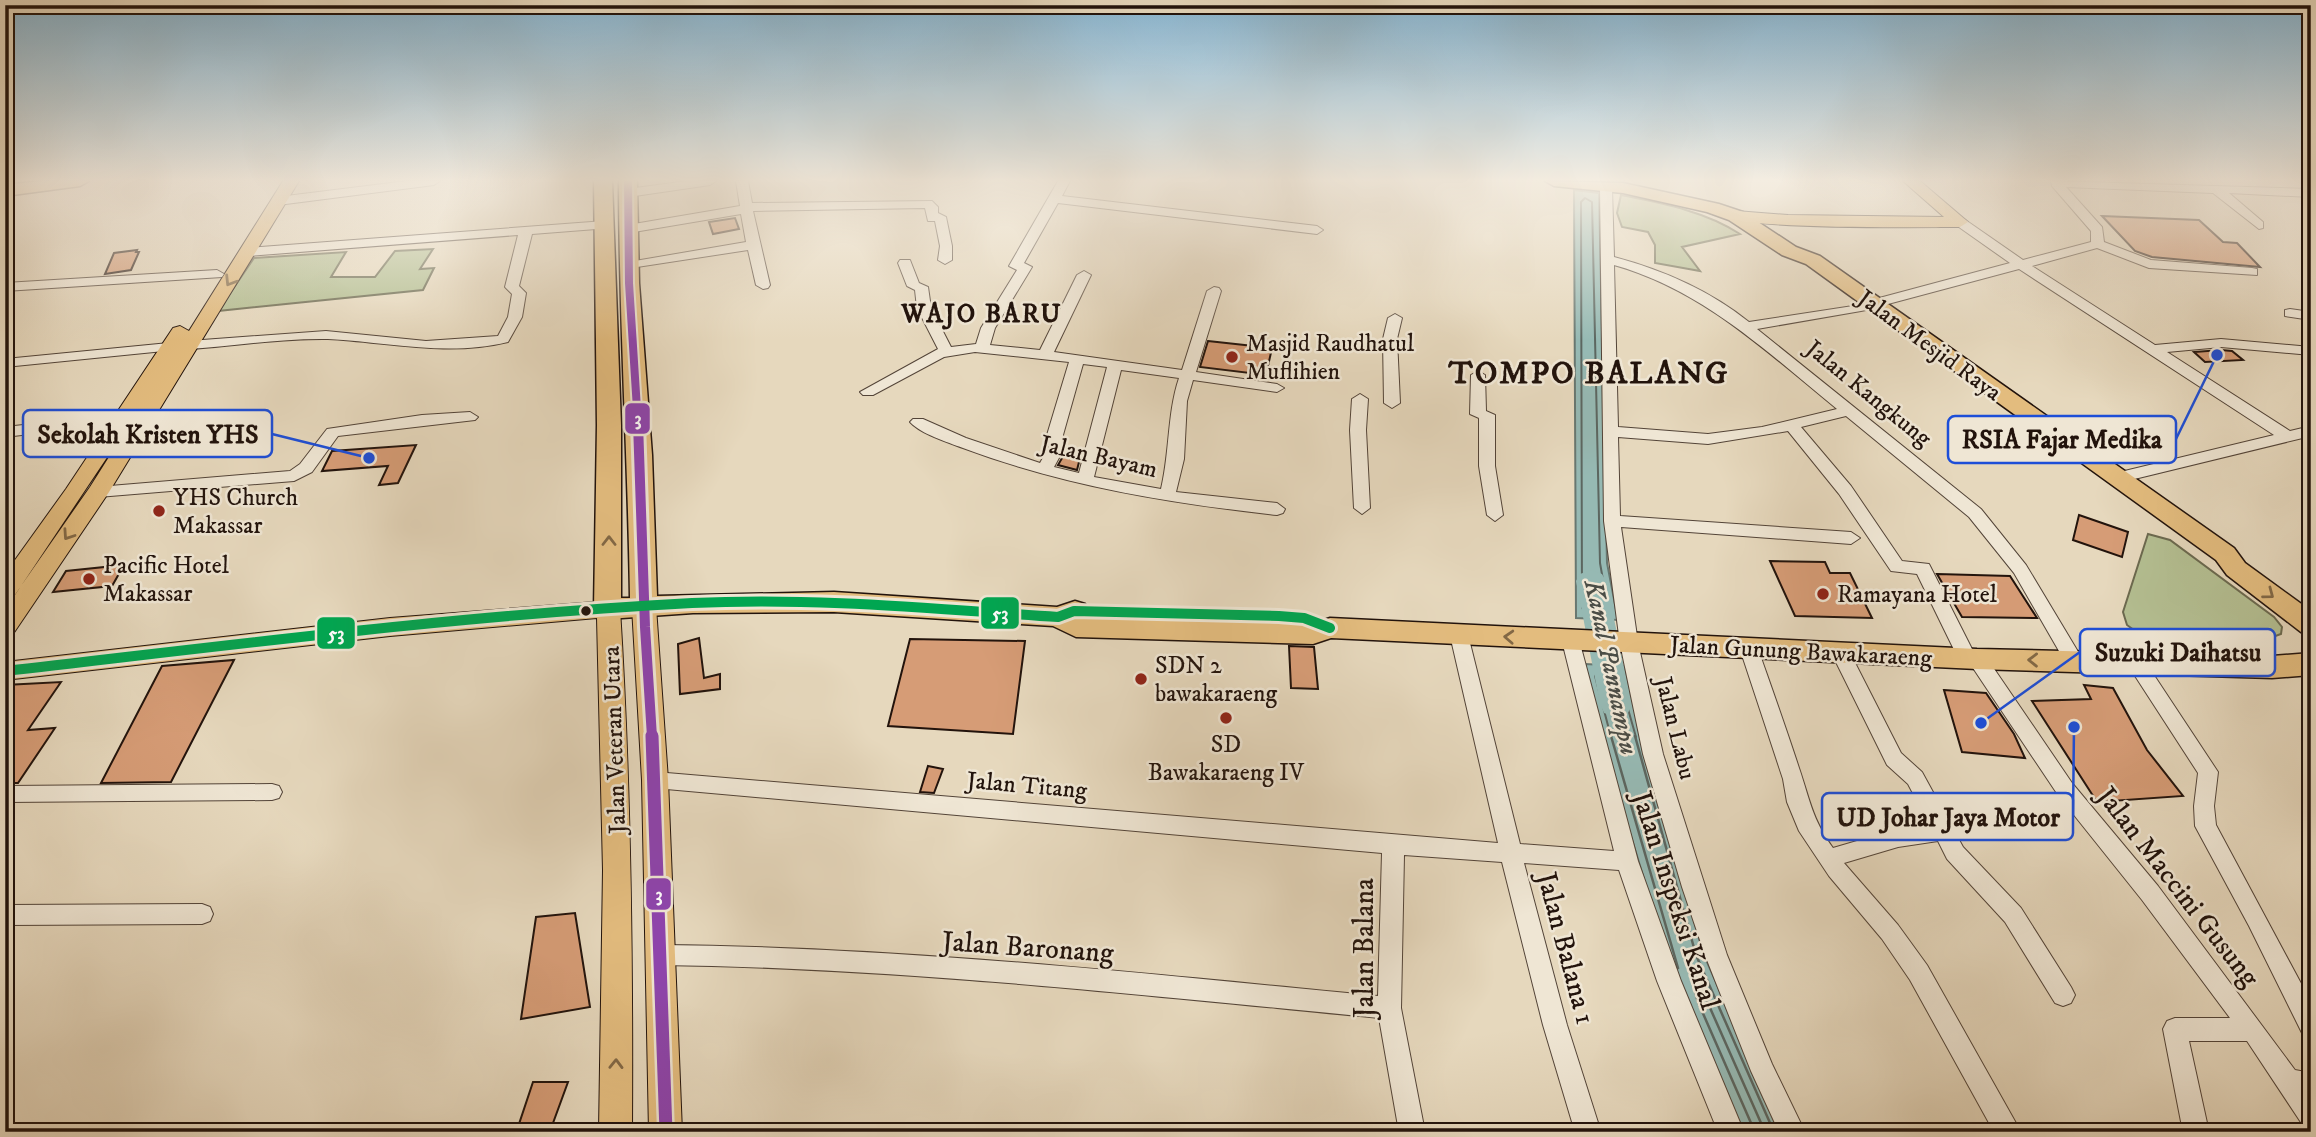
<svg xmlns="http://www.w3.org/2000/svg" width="2316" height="1137" font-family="'IM FELL DW Pica',serif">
	<rect width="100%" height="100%" fill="#e6d8bd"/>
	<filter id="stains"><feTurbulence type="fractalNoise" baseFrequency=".00286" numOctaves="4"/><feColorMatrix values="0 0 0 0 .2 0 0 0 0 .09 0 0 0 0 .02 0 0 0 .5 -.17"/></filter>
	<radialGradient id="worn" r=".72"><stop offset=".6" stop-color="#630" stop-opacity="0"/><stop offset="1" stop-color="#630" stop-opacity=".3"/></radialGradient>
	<path fill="#b4bf92" stroke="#6b694f" stroke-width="2" d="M1621,195C1661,203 1705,211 1740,234L1682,247L1700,271L1655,263V245L1648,232L1622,227L1617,213Z
		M433,249L420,269L434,268L423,290L218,311L254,258L346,252L331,277H375L395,251Z
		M2148,534L2170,540L2274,617L2282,627L2281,634L2267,639L2161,638L2138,633L2127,625L2123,612Z"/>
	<path fill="#96b9b3" stroke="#687770" stroke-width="2" d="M1574,190L1599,193L1607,563L1618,620L1576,618Z
		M1585,664L1623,666L1703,953L1782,1132H1738L1683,1007L1623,810Z"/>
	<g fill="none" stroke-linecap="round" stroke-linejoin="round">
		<path stroke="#5c6660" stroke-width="2" d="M1585,198L1592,202L1600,563L1608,608L1604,612L1585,611L1582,608L1581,202Z
			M1611,737L1595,676L1598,672L1618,674L1636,737"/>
		<path stroke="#5c6660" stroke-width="2.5" d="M1611,736L1678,968
			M1635,736L1696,955L1774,1132
			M1752,1132L1751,1123L1698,1002L1693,985L1695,981L1699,983L1765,1132"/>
		<path fill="#96b9b3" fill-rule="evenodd" d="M1591,570L1602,574L1606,581L1632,704L1628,713L1616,717L1604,713L1600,704L1576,581L1580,574Z"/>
	</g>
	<path fill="#d69c76" stroke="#22130c" stroke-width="2" d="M2102,216L2199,220L2223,242L2237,243L2260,267L2152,257L2135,251Z
		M735,218L739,229L713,234L709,222Z
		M137,250L136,252H139L131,270L105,274L114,253Z
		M1208,341L1272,348L1266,375L1200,367Z
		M2221,350L2232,351L2243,360L2205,362L2194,352Z
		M416,445L398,483L379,485L388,466L322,471L332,451Z
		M1065,453L1081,454L1077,470L1058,465Z
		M2079,515L2128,532L2122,557L2073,540Z
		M1770,561L1825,562L1830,573H1850L1872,618L1795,616Z
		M124,565L112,586L53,592L66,571Z
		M1937,574L2010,576L2037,618L1962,617Z
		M699,638L704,678L720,674V689L680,694L678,644Z
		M910,639L1025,641L1013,734L888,726Z
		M1289,646L1314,647L1318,689L1291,688Z
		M234,660L171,782L101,783L162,666Z
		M61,682L28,730L55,728L18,783H5V685Z
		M2084,685L2113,688L2147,750L2183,796L2097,802L2032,701L2091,699Z
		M1944,690L1986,693L2014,734L2025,758L1962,752Z
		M928,766L943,769L934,793L920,792Z
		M575,913L590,1007L521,1019L536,917Z
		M533,1082H568L553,1123L519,1124Z"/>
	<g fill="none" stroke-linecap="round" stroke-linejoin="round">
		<defs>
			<path id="minor" d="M5,181H13L5,187Z
				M407,181H440L434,185L278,205L272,201L278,197Z
				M687,181H716L710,185L628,197L622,193L628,189Z
				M736,181H748L752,203L932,201L938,207V213L946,217L952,246V260L945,264L938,260L940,246L935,221H928L925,208L753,211L770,285L768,288L763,289L756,285L748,250L624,269V263L629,262L746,242L741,214L628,233L622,229L628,225L740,206Z
				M1058,181H1070L1062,196L1317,226L1323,230L1317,234L1058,203L1024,263L1032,267L995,328L990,345L1040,350L1077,275L1084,271L1091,275L1054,352L1182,370L1207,291L1214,287L1219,288L1221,291L1196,372L1277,384L1284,388L1277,392L1193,380L1187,401L1184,459L1176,492L1277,503L1285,509L1283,513L1277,515C1169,503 1065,486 963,448C947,442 921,434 910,422L913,419H923L966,438L1040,463L1050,445L1047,435L1069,362L975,352L944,357L873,395H863L860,392L938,349L917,308L915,290L907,286L898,263L900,260H910L919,283L928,287L931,308L951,347L976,344L981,328L1017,270L1009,266ZM1083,364L1107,367L1079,473L1054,467L1066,445L1063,435ZM1121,370L1179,378C1167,414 1170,452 1161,489L1094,477Z
				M2051,181L2311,189V197L2229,193L2263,222V228L2259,229L2213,193L2066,187L2102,227L2104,242L2151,260L2252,268L2257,269V275L2149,268L2097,248L2032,266L2155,345L2221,339L2311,347V355L2221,347L2167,352L2290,431L2311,426V436L2118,483L2112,482L2110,478L2112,474L2274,435L2019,269L1873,308L1866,304L1868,301L2010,263L1956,225V219H1964L2023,260L2091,242V231L2052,186Z
				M1606,184L1612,188L1614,257C1663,270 1709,290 1749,322L1866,304V310L1861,311L1757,329L1981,509L2026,565L2083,660L2081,665H2067L2014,573L1969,517L1846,416L1801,427L1851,486L1902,561L1929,564L1974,653L1984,654L2072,783L2158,886L2295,1070L2311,1073V1127L2302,1124L2247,1041H2189L2209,1132H2183L2163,1029L2167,1021L2175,1018H2230L2142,900L2058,795L1971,665L1961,664L1917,574L1891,571L1839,494L1788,431L1708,444L1618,437L1620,516L1851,532L1860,538L1851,544L1621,527L1638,643L1663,754L1727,955L1772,1064L1805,1132H1779L1751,1071L1705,955L1682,887L1643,754L1620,643L1604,521L1600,188ZM1614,265C1703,290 1767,352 1837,409L1762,427L1708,434L1618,427Z
				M605,221L611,225L609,228L532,234L519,286L526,293L522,317L508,342C447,357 388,342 328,339C282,338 234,346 189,349L182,345L189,341L326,331L426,341L498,336L508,317L512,294L505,287L518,235L248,256L241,252L248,248Z
				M217,270L224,274L222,277L5,291V283Z
				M2290,309L2311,312V320L2285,316V310Z
				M1395,314L1402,318L1397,339L1400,403L1392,408L1384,403L1383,339L1388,318Z
				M169,343L176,347L174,350L5,367V359Z
				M1478,371L1485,375L1486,411L1495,415V466L1503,515L1495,521L1487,515L1479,466V418L1470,414L1471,375Z
				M1360,394L1368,399L1366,430L1370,508L1362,514L1354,508L1350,430L1352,399Z
				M470,412L478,417L475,420L338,436L312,472L294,481L98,497L90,492L98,487L290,471L300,464L327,429L422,415Z
				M134,413L139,415L142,418L139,421L5,437V427Z
				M1459,628L1466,630L1468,635L1520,844L1614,851L1562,641L1564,636H1578L1638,861L1681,981L1744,1132H1718L1657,981L1619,870L1524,863L1567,1025L1601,1132H1575L1543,1025L1502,862L1404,855L1401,1008L1425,1132H1399L1379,1018C1140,995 901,968 661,965L653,962L650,955L653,948L661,945C900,947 1139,973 1378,996L1382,853L655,788L648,786L645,780L648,774L655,772L1498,843L1450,635L1452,630Z
				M1749,642L1756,644L1758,649C1772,689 1786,728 1799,768C1810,800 1812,819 1833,848L1898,829L1929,824L1908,784L1887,765L1831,652L1833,647H1847L1901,753L1922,772L1963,847L2021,908L2071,987L2075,995L2071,1003L2063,1006L2055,1003L2005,922L1947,859L1938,841L1898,847L1844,863L1898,925L1927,965L2021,1132H1994L1910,980L1882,939L1829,876L1799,831L1787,802L1783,779L1740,649L1742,644Z
				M2135,655L2142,657L2218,772L2214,806L2216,825L2311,1002V1038L2303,1035L2249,926L2195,826L2194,806L2198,773L2126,662L2128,657Z
				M272,784L279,786L282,792L279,798L272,800L5,802V786Z
				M202,904L210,907L213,914L210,921L202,924L5,925V905Z"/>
			<path id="major" d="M283,181H299L109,492L13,634L5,637V609L90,487L140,408L13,598L5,600V574L66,489L173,328L180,326L189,331Z
				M1903,181H1920L1968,222L1960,227C1928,227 1741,230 1728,216L1736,211L1788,215L1944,217Z
				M644,599L652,601L656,607L668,780L682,1132H649L642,780L632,607L636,601Z
				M608,601L616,603L620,609C631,783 633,957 632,1132H599L603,870L597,618L390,636L5,680V662L390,618Z"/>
			<path id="highway" d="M41,181H89L80,186L5,196V185Z
				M594,181H612L621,425V598H630C628,459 619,320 619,181H637L639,283L652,455L657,596L834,592L1057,607L1075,601L1085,604L1089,611L1085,617L1312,624L1330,618L1977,649L2272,656L2311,653V675L2272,678L1977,669L1331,638L1313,644L1076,637L1053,626L834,612L693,613L608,619L598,616L594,609L597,425Z
				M1545,181L1623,183L1719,204L1743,212L1796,247L1820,256L2234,548L2245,563L2311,611V635L2301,632L2227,575L2216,560L1806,264L1782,255L1729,220L1707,212L1623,193L1554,186Z"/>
		</defs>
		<use href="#minor" stroke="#534438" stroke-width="2"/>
		<use href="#major" stroke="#22130c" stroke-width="2"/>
		<use href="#highway" stroke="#22130c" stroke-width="3"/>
		<use href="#minor" fill="#efe6d4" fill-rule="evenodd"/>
		<use href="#major" fill="#e3bc7e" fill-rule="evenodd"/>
		<use href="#highway" fill="#e3bc7e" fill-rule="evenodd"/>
		<defs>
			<path id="bus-1-far2" d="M628,181L629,283L638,425"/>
			<path id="bus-1-far1" d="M638,423L645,627L652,737"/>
			<path id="bus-1" d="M652,736L666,1132"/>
			<path id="bus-2" d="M5,671C233,645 462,615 692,603C814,597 936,609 1058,617L1074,611L1279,616L1304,618L1330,628"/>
		</defs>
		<use href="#bus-1-far2" stroke="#efe6d4" stroke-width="12"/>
		<use href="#bus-1-far1" stroke="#efe6d4" stroke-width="16"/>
		<use href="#bus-1" stroke="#efe6d4" stroke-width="18"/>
		<use href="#bus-2" stroke="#efe6d4" stroke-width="16"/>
		<use href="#bus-1-far2" stroke="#8e44ad" stroke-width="8"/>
		<use href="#bus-1-far1" stroke="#8e44ad" stroke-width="10"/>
		<use href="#bus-1" stroke="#8e44ad" stroke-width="13"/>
		<use href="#bus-2" stroke="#00a651" stroke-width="10"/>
	</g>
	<defs><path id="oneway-chevron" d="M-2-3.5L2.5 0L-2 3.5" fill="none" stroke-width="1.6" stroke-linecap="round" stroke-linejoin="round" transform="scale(1.75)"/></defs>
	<g stroke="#826845">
		<use href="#oneway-chevron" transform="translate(230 281) rotate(122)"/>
		<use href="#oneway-chevron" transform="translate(68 535) rotate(124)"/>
		<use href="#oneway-chevron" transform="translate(609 541) rotate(-90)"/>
		<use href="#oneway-chevron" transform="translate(2269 594) rotate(37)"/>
		<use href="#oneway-chevron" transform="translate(1509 637) rotate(-177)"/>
		<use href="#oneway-chevron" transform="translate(2033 660) rotate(-179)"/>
		<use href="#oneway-chevron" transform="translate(616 1064) rotate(-89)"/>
	</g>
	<linearGradient id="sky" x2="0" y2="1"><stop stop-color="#87b6d3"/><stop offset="0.53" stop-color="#f4ede1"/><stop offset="1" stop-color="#f4ede1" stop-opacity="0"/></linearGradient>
	<rect width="2316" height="340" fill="url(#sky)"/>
	<g fill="#8f2418" stroke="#efe6d4" stroke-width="2.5">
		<circle cx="1232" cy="357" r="7"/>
		<circle cx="159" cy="511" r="7"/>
		<circle cx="89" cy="579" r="7"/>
		<circle cx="1823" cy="594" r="7"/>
		<circle cx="1141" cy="679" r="7"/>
		<circle cx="1226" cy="718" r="7"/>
	</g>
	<circle fill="#22130c" stroke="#efe6d4" stroke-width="2.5" cx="586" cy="611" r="6"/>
	<g text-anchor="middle" stroke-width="5" stroke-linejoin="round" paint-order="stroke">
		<g font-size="24" fill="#22130c" stroke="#efe6d4" text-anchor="start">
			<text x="1246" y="351">Masjid Raudhatul<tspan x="1246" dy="28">Muflihien</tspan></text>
			<text x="173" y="505">YHS Church<tspan x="173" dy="28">Makassar</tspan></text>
			<text x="103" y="573">Pacific Hotel<tspan x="103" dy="28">Makassar</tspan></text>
			<text x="1837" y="602">Ramayana Hotel</text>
			<text x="1155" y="673">SDN 2<tspan x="1155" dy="28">bawakaraeng</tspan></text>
			<text x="1226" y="752" text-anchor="middle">SD<tspan x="1226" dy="28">Bawakaraeng IV</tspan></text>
		</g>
		<g font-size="24" fill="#22130c" stroke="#efe6d4">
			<text transform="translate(1930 345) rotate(36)" y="8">Jalan Mesjid Raya</text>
			<text transform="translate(1869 393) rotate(39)" y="8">Jalan Kangkung</text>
			<text transform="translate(1099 456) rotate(13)" y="8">Jalan Bayam</text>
			<text transform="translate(1801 651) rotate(3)" y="8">Jalan Gunung Bawakaraeng</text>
			<text transform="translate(1676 728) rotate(76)" y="8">Jalan Labu</text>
			<text transform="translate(614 740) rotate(-92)" y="8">Jalan Veteran Utara</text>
			<text transform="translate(1027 785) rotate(5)" y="8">Jalan Titang</text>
		</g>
		<g font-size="26" font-weight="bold" letter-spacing="2" fill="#22130c" stroke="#efe6d4">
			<text x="982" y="322">WAJO BARU</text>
		</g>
		<g font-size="26" font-style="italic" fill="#4b4d46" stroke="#efe6d4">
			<text transform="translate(1612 667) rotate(78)" y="9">Kanal Pannampu</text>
		</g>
		<g font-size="28" fill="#22130c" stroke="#efe6d4">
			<text transform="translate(2179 886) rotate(52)" y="10">Jalan Maccini Gusung</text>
			<text transform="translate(1677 900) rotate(72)" y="10">Jalan Inspeksi Kanal</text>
			<text transform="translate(1028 946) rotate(4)" y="10">Jalan Baronang</text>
			<text transform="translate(1363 948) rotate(-90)" y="10">Jalan Balana</text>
			<text transform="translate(1567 948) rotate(75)" y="10">Jalan Balana 1</text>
		</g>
		<g font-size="32" font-weight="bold" letter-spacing="2" fill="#22130c" stroke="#efe6d4">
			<text x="1589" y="383">TOMPO BALANG</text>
		</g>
	</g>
	<path fill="none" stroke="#1d4ed8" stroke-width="2.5" d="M369 458L272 434M2217 355L2176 439M1981 723L2080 652M2074 727L2073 817"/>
	<g fill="#1d4ed8" stroke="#efe6d4" stroke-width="2.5">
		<circle cx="369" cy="458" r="7"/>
		<circle cx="2217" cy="355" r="7"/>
		<circle cx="1981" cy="723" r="7"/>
		<circle cx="2074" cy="727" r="7"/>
	</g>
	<g fill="#efe6d4" stroke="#1d4ed8" stroke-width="2.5">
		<rect x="23" y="410" width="249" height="47" rx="7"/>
		<rect x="1948" y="416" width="228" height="47" rx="7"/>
		<rect x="2080" y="629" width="195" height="47" rx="7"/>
		<rect x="1822" y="793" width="251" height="47" rx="7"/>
	</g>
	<g font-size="26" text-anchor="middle" font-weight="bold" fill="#22130c">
		<text x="148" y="443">Sekolah Kristen YHS</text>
		<text x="2062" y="448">RSIA Fajar Medika</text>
		<text x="2178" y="661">Suzuki Daihatsu</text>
		<text x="1948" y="826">UD Johar Jaya Motor</text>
	</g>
	<g stroke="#efe6d4" stroke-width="2.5">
		<rect x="624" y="402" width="27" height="33" rx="7" fill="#8e44ad"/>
		<rect x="980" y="596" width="40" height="34" rx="7" fill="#00a651"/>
		<rect x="316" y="616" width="40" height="34" rx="7" fill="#00a651"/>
		<rect x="645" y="877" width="27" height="34" rx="7" fill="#8e44ad"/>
	</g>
	<g font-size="19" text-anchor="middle" font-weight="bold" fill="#fff">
		<text x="638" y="425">3</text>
		<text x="1000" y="620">53</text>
		<text x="336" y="640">53</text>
		<text x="659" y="901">3</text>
	</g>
	<rect width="2316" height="1137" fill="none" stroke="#e6d8bd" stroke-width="28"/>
	<rect x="7" y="7" width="2302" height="1123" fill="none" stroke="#22130c" stroke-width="3.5"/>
	<rect x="14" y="14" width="2288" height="1109" fill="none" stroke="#22130c" stroke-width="2"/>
	<rect width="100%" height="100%" filter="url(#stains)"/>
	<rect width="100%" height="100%" fill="url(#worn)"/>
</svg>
